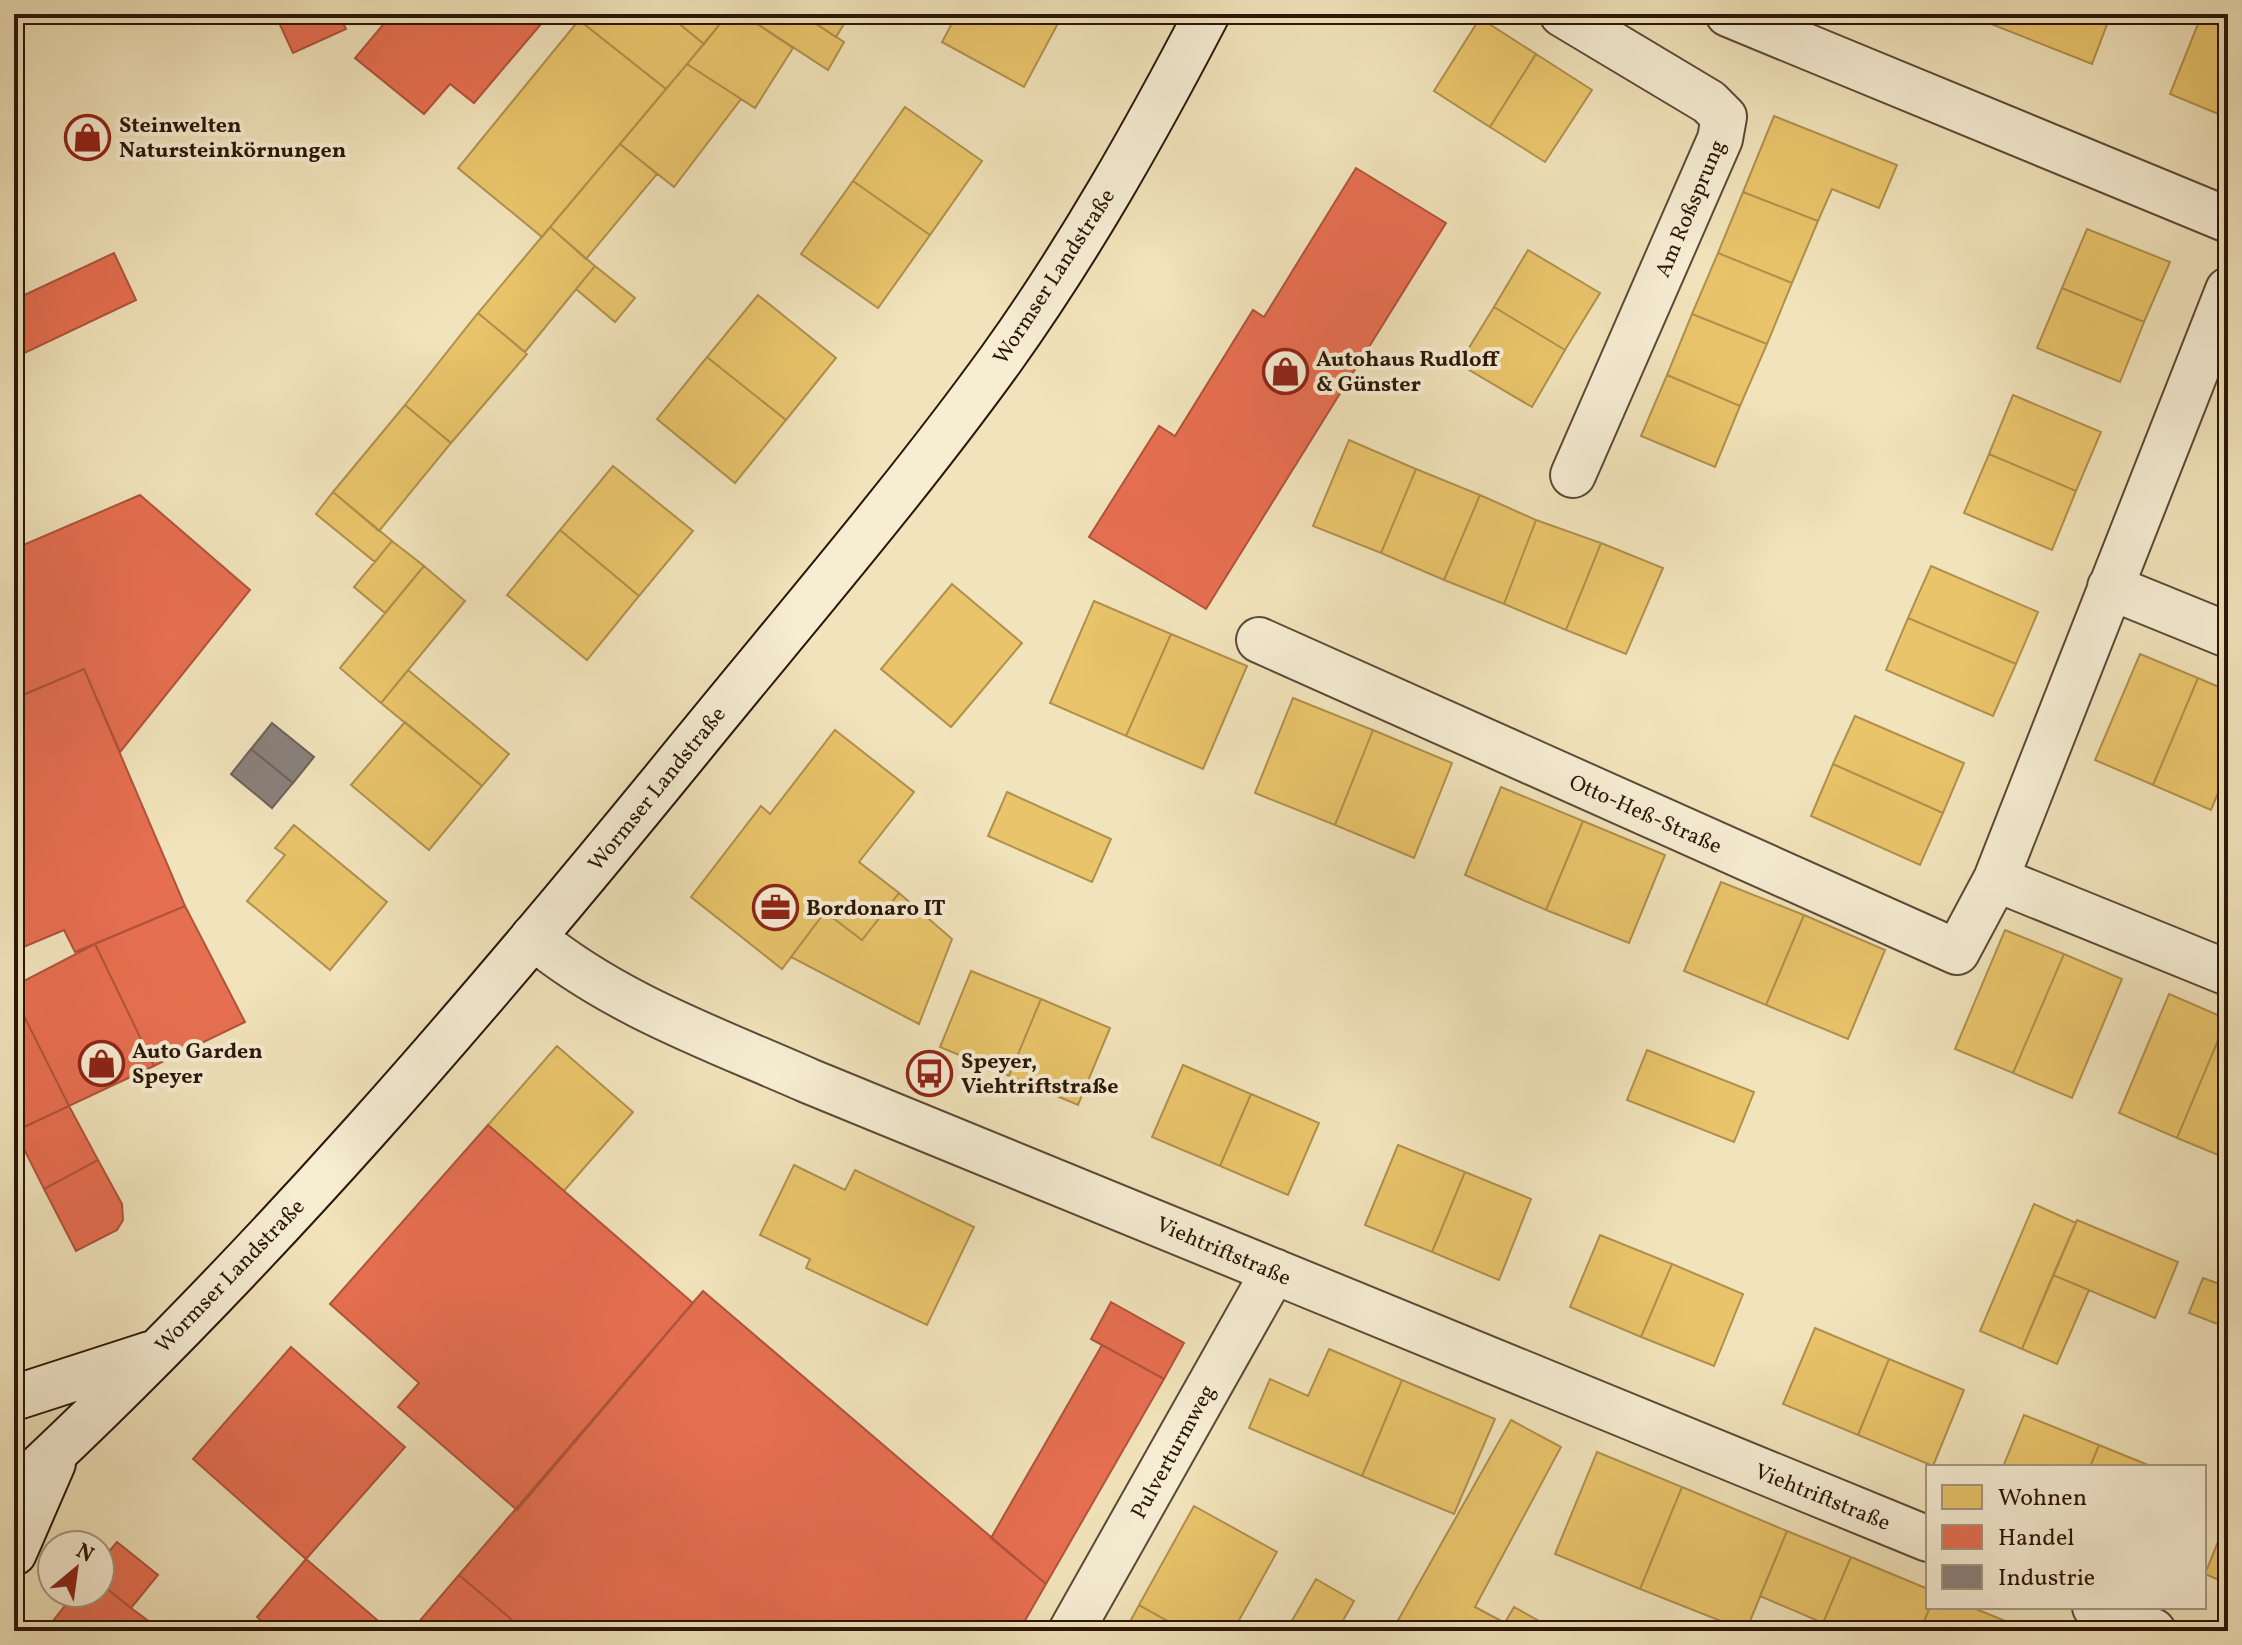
<svg xmlns="http://www.w3.org/2000/svg" width="2242" height="1645" font-family="Vollkorn,serif">
	<rect width="100%" height="100%" fill="#f1e3bb"/>
	<filter id="stains"><feTurbulence type="fractalNoise" baseFrequency=".0025" numOctaves="4"/><feColorMatrix values="0 0 0 0 .2 0 0 0 0 .09 0 0 0 0 .02 0 0 0 .5 -.17"/></filter>
	<radialGradient id="worn" r=".72"><stop offset=".6" stop-color="#630" stop-opacity="0"/><stop offset="1" stop-color="#630" stop-opacity=".3"/></radialGradient>
	<path fill="#e9c46a" stroke="#b0904d" stroke-width="2" d="M584,14H667L704,44L666,89L579,20Z
		M667,14H728L704,44Z
		M728,14H742L793,48L755,108L687,64Z
		M742,14H801L844,42L828,70Z
		M801,14H850L836,37Z
		M957,14H1063L1024,87L942,42Z
		M1978,14H2111L2092,64L1976,18Z
		M2202,14H2228V118L2170,94Z
		M1480,18L1536,54L1490,127L1434,91Z
		M579,20L666,89L542,237L458,168Z
		M1536,54L1592,90L1545,162L1490,127Z
		M687,64L741,99L674,187L620,144Z
		M905,107L982,161L930,235L853,181Z
		M1774,116L1897,165L1879,208L1832,189L1818,221L1743,192Z
		M620,144L657,174L586,259L550,227Z
		M853,181L930,235L878,308L801,254Z
		M1743,192L1818,221L1792,283L1718,253Z
		M550,227L595,266L525,352L478,313Z
		M2087,229L2170,262L2144,322L2062,288Z
		M1528,250L1600,293L1565,350L1494,307Z
		M1718,253L1792,283L1767,344L1692,314Z
		M595,266L635,298L615,322L576,289Z
		M2062,288L2144,322L2120,382L2037,348Z
		M758,295L836,358L786,420L707,357Z
		M1494,307L1565,350L1532,407L1459,364Z
		M478,313L527,354L451,443L405,405Z
		M1692,314L1767,344L1740,406L1667,375Z
		M707,357L786,420L735,483L657,419Z
		M1667,375L1740,406L1715,467L1641,436Z
		M2013,395L2101,432L2076,491L1989,454Z
		M405,405L451,443L379,531L333,492Z
		M1349,440L1416,469L1381,553L1313,526Z
		M1989,454L2076,491L2052,550L1964,513Z
		M613,466L693,531L639,596L560,530Z
		M1416,469L1480,495L1444,580L1381,553Z
		M333,492L392,541L375,562L316,514Z
		M1480,495L1536,520L1504,604L1444,580Z
		M1536,520L1601,543L1566,630L1504,604Z
		M560,530L639,596L587,660L507,595Z
		M392,541L424,566L385,613L354,587Z
		M1601,543L1663,568L1626,654L1566,630Z
		M424,566L465,601L381,703L340,668Z
		M1931,566L2038,612L2016,664L1908,618Z
		M952,584L1022,643L951,727L881,669Z
		M1094,601L1171,634L1126,736L1050,703Z
		M1908,618L2016,664L1993,716L1886,670Z
		M1171,634L1247,666L1203,769L1126,736Z
		M2140,654L2198,678L2153,785L2095,760Z
		M408,670L509,754L482,786L381,703Z
		M2198,678L2228,691V769L2211,810L2153,785Z
		M1293,698L1373,730L1335,825L1255,793Z
		M1855,716L1964,763L1943,813L1833,764Z
		M405,722L482,786L429,850L351,785Z
		M835,730L914,792L859,862L899,893L862,940L825,912L782,969L691,897L761,806L770,814Z
		M1373,730L1452,763L1414,858L1335,825Z
		M1833,764L1943,813L1920,865L1811,816Z
		M1501,787L1583,821L1546,910L1465,875Z
		M1007,792L1111,839L1092,882L988,836Z
		M1583,821L1665,855L1629,943L1546,910Z
		M294,825L387,902L330,970L247,901L285,855L275,848Z
		M1721,882L1804,915L1766,1005L1684,971Z
		M899,893L952,939L919,1024L791,957L825,912L862,940Z
		M1804,915L1885,950L1848,1039L1766,1005Z
		M2005,930L2064,954L2013,1073L1955,1049Z
		M2064,954L2122,979L2072,1098L2013,1073Z
		M971,971L1041,999L1009,1076L940,1047Z
		M2169,994L2227,1019L2177,1138L2119,1113Z
		M1041,999L1110,1028L1078,1105L1009,1076Z
		M2227,1019H2228V1159L2177,1138Z
		M557,1046L633,1112L563,1192L488,1125Z
		M1647,1050L1754,1092L1734,1142L1627,1100Z
		M1183,1065L1251,1094L1220,1166L1152,1137Z
		M1251,1094L1319,1123L1288,1195L1220,1166Z
		M1398,1145L1465,1172L1432,1252L1365,1225Z
		M794,1165L845,1190L855,1170L974,1227L927,1325L806,1268L810,1259L760,1235Z
		M1465,1172L1531,1199L1499,1280L1432,1252Z
		M2034,1204L2076,1223L2022,1349L1980,1331Z
		M2077,1220L2178,1262L2155,1318L2053,1275Z
		M1600,1235L1672,1264L1641,1337L1570,1307Z
		M1672,1264L1743,1294L1714,1366L1641,1337Z
		M2053,1275L2089,1290L2057,1364L2022,1349Z
		M2203,1278L2228,1287V1328L2189,1313Z
		M1815,1328L1889,1359L1858,1435L1783,1404Z
		M1329,1349L1402,1380L1362,1476L1249,1428L1270,1379L1308,1396Z
		M1889,1359L1964,1390L1933,1466L1858,1435Z
		M1402,1380L1495,1419L1454,1514L1362,1476Z
		M2024,1415L2099,1445L2090,1467H2003Z
		M1511,1420L1561,1447L1475,1607L1505,1623L1500,1631H1392Z
		M2099,1445L2153,1467H2090Z
		M1597,1452L1682,1487L1640,1589L1555,1554Z
		M1682,1487L1787,1531L1746,1631L1640,1589Z
		M1194,1506L1277,1552L1233,1631H1186L1139,1605Z
		M2228,1517V1584L2205,1574Z
		M1787,1531L1851,1557L1823,1623L1760,1596Z
		M1851,1557L1928,1589L1930,1607L1920,1631H1840L1823,1623Z
		M1316,1579L1354,1601L1337,1631H1286Z
		M1139,1605L1186,1631H1125Z
		M1514,1607L1557,1631H1500Z
		M1930,1607H1971L2030,1631H1920Z"/>
	<path fill="#e76f51" stroke="#af543b" stroke-width="2" d="M275,14H339L346,29L293,53Z
		M392,14H529L541,24L474,103L450,84L424,114L355,58Z
		M1356,168L1446,223L1206,609L1089,537L1159,426L1175,436L1253,310L1264,317Z
		M114,253L136,300L14,358V300Z
		M140,495L250,590L120,752L84,669L20,696L14,683V549Z
		M84,669L185,906L75,952L64,930L14,951V699Z
		M185,906L245,1022L154,1066L95,944Z
		M95,944L154,1066L69,1106L14,996V986Z
		M14,996L69,1106L14,1132Z
		M69,1106L98,1160L44,1189L15,1131Z
		M488,1125L693,1303L517,1510L398,1407L419,1383L330,1304Z
		M98,1160L122,1204L123,1220L117,1230L76,1251L44,1189Z
		M703,1291L1046,1584L1019,1631H525L459,1575Z
		M1111,1302L1184,1343L1164,1379L1091,1339Z
		M1102,1345L1164,1379L1046,1584L991,1538Z
		M291,1347L405,1447L306,1559L193,1459Z
		M117,1542L158,1575L131,1608L100,1583V1562Z
		M306,1559L390,1631H273L257,1617Z
		M459,1575L525,1631H411Z
		M100,1583L131,1608L162,1631H45L75,1593H100Z"/>
	<path fill="#8a817c" stroke="#6e615a" stroke-width="2" d="M272,723L314,757L293,783L251,749Z
		M251,749L293,783L272,808L231,774Z"/>
	<g fill="none" stroke-linecap="round" stroke-linejoin="round">
		<defs>
			<path id="street" d="M1562,14L1709,102L1724,117L1720,139L1573,475
				M1728,14L2228,220
				M2228,290L1996,879L2228,973
				M2110,587L2228,635
				M1259,640L1957,952L1996,879
				M533,937C614,1004 714,1039 809,1081L1928,1539
				M2095,1607L2153,1631
				M1071,1631L1274,1271"/>
			<path id="secondary" d="M14,1398L150,1354
				M14,1491C260,1263 479,1007 690,748C795,619 904,493 1001,359C1079,250 1145,133 1207,14
				M14,1553L53,1463"/>
		</defs>
		<use href="#street" stroke="#5c4936" stroke-width="48"/>
		<use href="#secondary" stroke="#2b1609" stroke-width="48"/>
		<use href="#street" stroke="#f6edd3" stroke-width="44"/>
		<use href="#secondary" stroke="#f6edd3" stroke-width="44"/>
	</g>
	<defs>
		<symbol id="shop-ring" viewBox="-11 -11 22 22"><circle r="9.5" fill="#f6edd3" stroke="#8f2418" stroke-width="1.5"/><path d="M-5-2.5h2.3a2.7 3.5 0 0 1 5.4 0H5L5.5 6h-11ZM-1.5-2.5h3a1.5 2.3 0 0 0-3 0Z" fill="#8f2418"/></symbol>
		<symbol id="office-ring" viewBox="-11 -11 22 22"><circle r="9.5" fill="#f6edd3" stroke="#8f2418" stroke-width="1.5"/><path d="M-6-3h4V-5.5h4V-3h4V5H-6ZM-1-4.5V-3h2v-1.5ZM-6 0V1H6V0Z" fill="#8f2418"/></symbol>
		<symbol id="bus-ring" viewBox="-11 -11 22 22"><circle r="9.5" fill="#f6edd3" stroke="#8f2418" stroke-width="1.5"/><path d="M-5-6H5V4H4V6H2V4H-2V6H-4V4H-5ZM-3.5-4V0h7V-4ZM-3.5 1.2v1.5H-2V1.2ZM2 1.2v1.5H3.5V1.2Z" fill="#8f2418"/></symbol>
	</defs>
	<g fill-rule="evenodd">
		<use href="#shop-ring" x="62" y="112" width="51" height="51"/>
		<use href="#shop-ring" x="1260" y="346" width="51" height="51"/>
		<use href="#office-ring" x="750" y="882" width="51" height="51"/>
		<use href="#shop-ring" x="76" y="1038" width="51" height="51"/>
		<use href="#bus-ring" x="904" y="1048" width="51" height="51"/>
	</g>
	<g text-anchor="middle" stroke-width="8" stroke-linejoin="round" paint-order="stroke">
		<g font-size="22" font-weight="bold" fill="#2b1609" stroke="#f6edd3" text-anchor="start">
			<text x="119" y="132">Steinwelten<tspan x="119" dy="25">Natursteinkörnungen</tspan></text>
			<text x="1316" y="366">Autohaus Rudloff<tspan x="1316" dy="25">&amp; Günster</tspan></text>
			<text x="806" y="915">Bordonaro IT</text>
			<text x="132" y="1058">Auto Garden<tspan x="132" dy="25">Speyer</tspan></text>
			<text x="961" y="1068">Speyer,<tspan x="961" dy="25">Viehtriftstraße</tspan></text>
		</g>
		<g font-size="22" fill="#2b1609" stroke="#f6edd3">
			<text transform="translate(1689 208) rotate(-67)" y="8">Am Roßsprung</text>
			<text transform="translate(1053 276) rotate(-57)" y="8">Wormser Landstraße</text>
			<text transform="translate(656 788) rotate(-51)" y="8">Wormser Landstraße</text>
			<text transform="translate(1646 813) rotate(24)" y="8">Otto-Heß-Straße</text>
			<text transform="translate(1224 1250) rotate(23)" y="8">Viehtriftstraße</text>
			<text transform="translate(229 1275) rotate(-46)" y="8">Wormser Landstraße</text>
			<text transform="translate(1172 1451) rotate(-61)" y="8">Pulverturmweg</text>
			<text transform="translate(1823 1496) rotate(22)" y="8">Viehtriftstraße</text>
		</g>
	</g>
	<rect width="2242" height="1645" fill="none" stroke="#f1e3bb" stroke-width="48"/>
	<rect x="16" y="16" width="2210" height="1613" fill="none" stroke="#2b1609" stroke-width="4"/>
	<rect x="24" y="24" width="2194" height="1597" fill="none" stroke="#2b1609" stroke-width="2"/>
	<rect x="1926" y="1465" width="280" height="144" fill="#f6edd3" stroke="#a59782" stroke-width="2"/>
	<rect x="1942" y="1485" width="40" height="24" fill="#e9c46a" stroke="#a59782" stroke-width="2"/>
	<text x="1998" y="1505" font-size="24" fill="#2b1609">Wohnen</text>
	<rect x="1942" y="1525" width="40" height="24" fill="#e76f51" stroke="#a59782" stroke-width="2"/>
	<text x="1998" y="1545" font-size="24" fill="#2b1609">Handel</text>
	<rect x="1942" y="1565" width="40" height="24" fill="#8a817c" stroke="#a59782" stroke-width="2"/>
	<text x="1998" y="1585" font-size="24" fill="#2b1609">Industrie</text>
	<g transform="translate(76 1569) rotate(29)"><circle r="38" fill="#f6edd3" stroke="#a59782" stroke-width="2"/>
	<path d="M0-6L14 30L0 20L-14 30Z" fill="#8f2418"/>
	<text y="-12" font-size="22" font-weight="bold" text-anchor="middle" fill="#2b1609">N</text>
	</g>
	<rect width="100%" height="100%" filter="url(#stains)"/>
	<rect width="100%" height="100%" fill="url(#worn)"/>
</svg>
